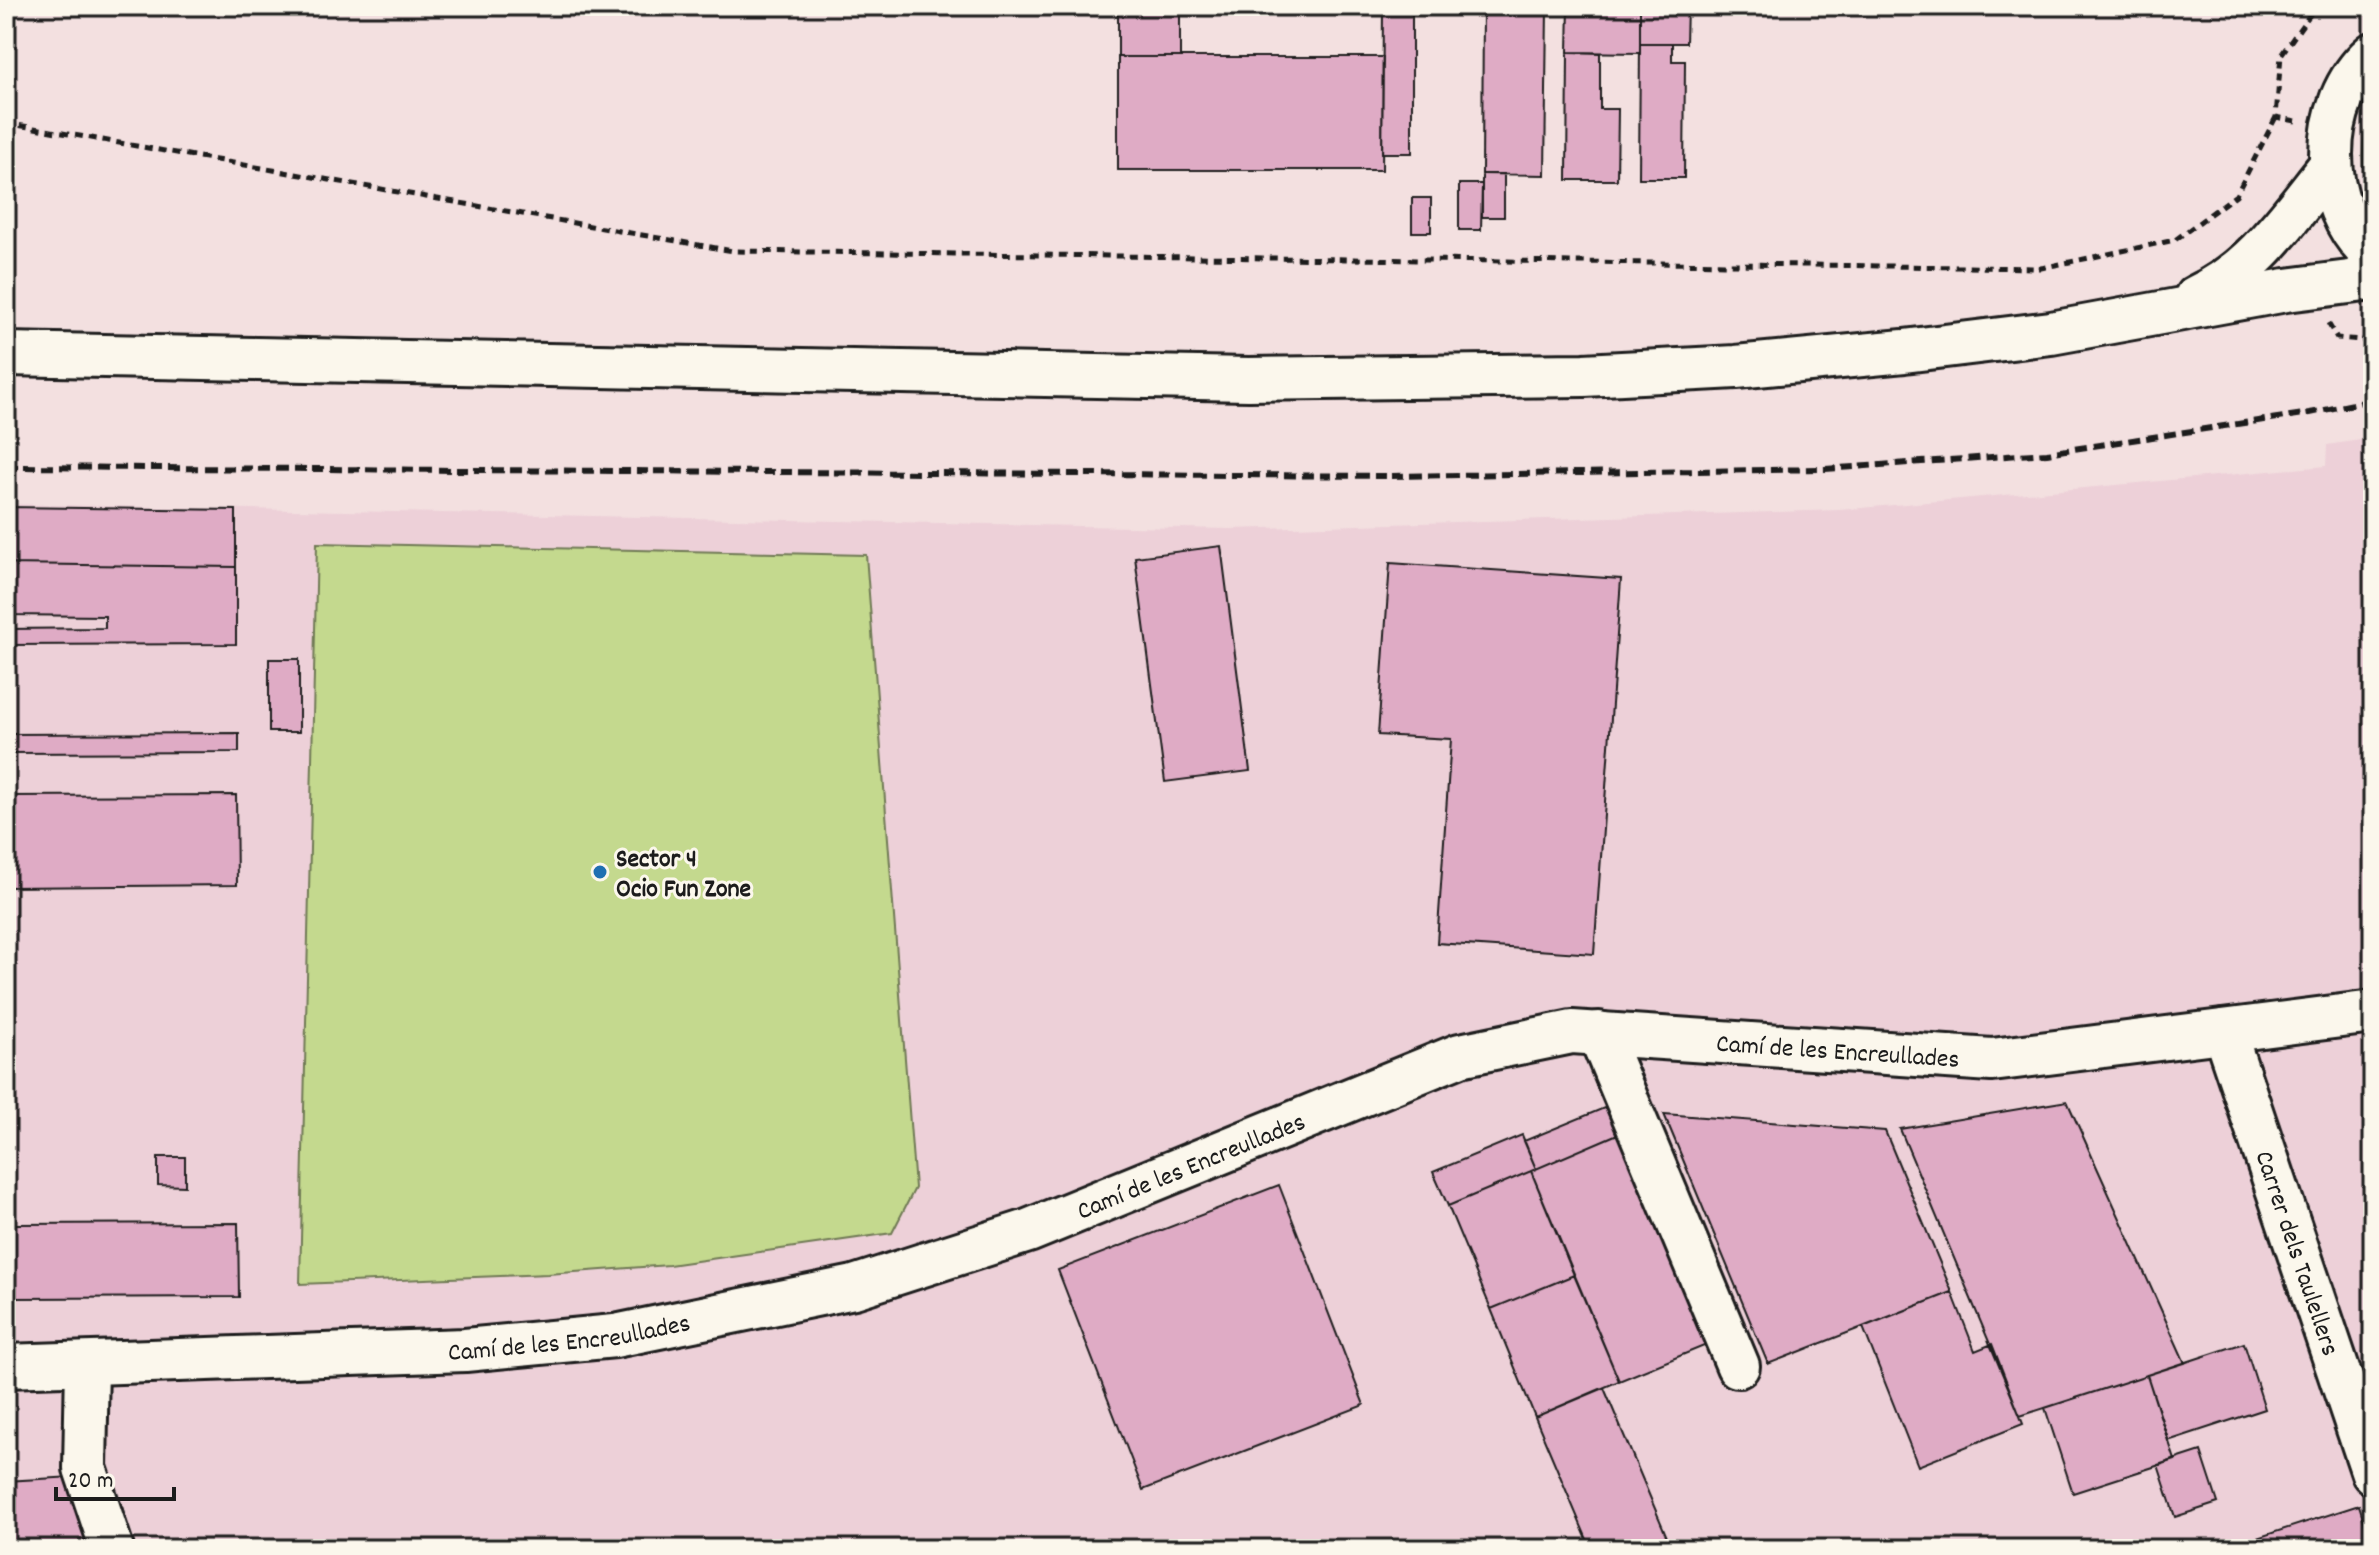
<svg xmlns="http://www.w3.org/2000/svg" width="2379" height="1555" font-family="Dekko,sans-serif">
	<rect width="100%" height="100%" fill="#f3e0e0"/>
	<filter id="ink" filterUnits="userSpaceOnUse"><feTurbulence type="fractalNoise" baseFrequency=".0125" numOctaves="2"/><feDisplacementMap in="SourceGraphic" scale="16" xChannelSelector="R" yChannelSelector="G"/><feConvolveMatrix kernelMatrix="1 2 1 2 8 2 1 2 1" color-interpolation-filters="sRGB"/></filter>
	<g filter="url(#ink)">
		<path fill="#edd0d8" d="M2373,438V1549H6V504L1230,529L1839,510L2326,466L2327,445Z"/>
		<path fill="#c4d98e" stroke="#707a55" stroke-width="2" d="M2373,108V201C2358,172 2361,137 2373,108Z
			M317,543L866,555L915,1188L892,1233L669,1265L548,1274L300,1284Z"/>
		<path fill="#dfabc5" stroke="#1c1c1c" stroke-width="2" d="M1118,6H1180V57H1118Z
			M1383,6H1412V153H1382Z
			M1483,6H1547L1545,175L1482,174Z
			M1569,6H1640V53L1568,52Z
			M1640,6H1687L1686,43H1640Z
			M1640,43H1672V61H1685L1684,178H1639Z
			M1568,52L1600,53V109H1618L1617,180H1567Z
			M1118,57H1383L1382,170H1118Z
			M1482,174H1504V217H1482Z
			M1459,184H1482L1481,230H1459Z
			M1412,198H1431V232H1412Z
			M6,507L236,510V567L6,564Z
			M1221,546L1250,771L1165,782L1135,557Z
			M1390,563L1621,579L1594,954L1437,943L1451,739L1378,735Z
			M6,564L236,567V644L6,645V629L105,628V616L6,615Z
			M269,659H299V732H269Z
			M239,733V752L6,753V734Z
			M236,795L237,885L6,887V796Z
			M2067,1101L2185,1363L2020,1416L1900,1129Z
			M1609,1106L1620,1133L1536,1169L1524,1141Z
			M1664,1114L1885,1131L1952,1292L1768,1364Z
			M1620,1133L1709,1344L1619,1381L1531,1171Z
			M1522,1135L1536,1169L1448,1206L1433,1172Z
			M158,1157H185V1186L158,1185Z
			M1531,1171L1574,1275L1491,1309L1448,1206Z
			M1279,1185L1364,1405L1143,1490L1058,1270Z
			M238,1223L239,1297L13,1298V1224Z
			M1574,1275L1619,1381L1535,1417L1491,1309Z
			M1952,1292L1975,1351L1992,1344L2023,1424L1918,1466L1863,1327Z
			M2244,1343L2265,1409L2168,1441L2147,1375Z
			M2147,1375L2175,1460L2073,1493L2045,1408Z
			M1604,1388L1672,1549H1591L1535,1417Z
			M2201,1451L2218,1503L2175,1517L2158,1465Z
			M73,1477L97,1549H6V1481Z
			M2359,1505L2373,1549H2223Z"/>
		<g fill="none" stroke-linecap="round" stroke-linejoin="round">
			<defs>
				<g id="minor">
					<path d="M2373,54C2317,103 2317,206 2373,255"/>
					<path d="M2196,297C2255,270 2291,214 2330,166"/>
					<path d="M6,354L1249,379L1584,375L1736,367L1904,351L2051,333L2286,290L2373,279"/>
					<path id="s1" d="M2224,1031L2373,1473"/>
					<path d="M1599,1033L1738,1366"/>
					<path d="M87,1365L85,1468L112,1549"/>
					<path id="s2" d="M6,1366L465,1350L615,1336L854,1287L1028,1231L1460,1055L1572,1032L1992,1060L2373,1012"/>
				</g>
			</defs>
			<use href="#minor" stroke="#1c1c1c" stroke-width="48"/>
			<path stroke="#1c1c1c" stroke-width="5" stroke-dasharray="8 6" stroke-linecap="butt" d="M2296,121L2276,117L2281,55L2316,6
				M6,123L733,251L2041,268L2175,240L2236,195L2276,117
				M2328,323L2337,338L2373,341"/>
			<use href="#minor" stroke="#fbf7ec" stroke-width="42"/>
			<path stroke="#1c1c1c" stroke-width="6" stroke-dasharray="12 6" stroke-linecap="butt" d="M6,467L1392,476L1825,469L2047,453L2310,413L2373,400"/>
		</g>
	</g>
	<circle fill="#1f6fb2" stroke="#fbf7ec" stroke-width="3" cx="600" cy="872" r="8"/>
	<g text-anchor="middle" stroke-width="6" stroke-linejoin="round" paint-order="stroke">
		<g font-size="26" font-weight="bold" fill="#1c1c1c" stroke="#fbf7ec" text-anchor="start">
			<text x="616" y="866">Sector 4<tspan x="616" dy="30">Ocio Fun Zone</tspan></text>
		</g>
		<g font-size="26" fill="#1c1c1c" stroke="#fbf7ec">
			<text dy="9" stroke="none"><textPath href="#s2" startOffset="1884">Camí de les Encreullades</textPath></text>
			<text dy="9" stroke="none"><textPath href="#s2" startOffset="1212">Camí de les Encreullades</textPath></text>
			<text dy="9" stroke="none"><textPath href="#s1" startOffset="234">Carrer dels Taulellers</textPath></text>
			<text dy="9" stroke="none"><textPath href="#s2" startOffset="564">Camí de les Encreullades</textPath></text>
		</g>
	</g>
	<rect width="2379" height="1555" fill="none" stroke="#fbf7ec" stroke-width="32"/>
	<rect x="16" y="16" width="2347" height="1523" fill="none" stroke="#1c1c1c" stroke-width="3" filter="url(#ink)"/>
	<path d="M56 1487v12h118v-12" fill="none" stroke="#1c1c1c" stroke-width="4"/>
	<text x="68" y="1487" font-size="24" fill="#1c1c1c" stroke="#fbf7ec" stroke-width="6" paint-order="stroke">20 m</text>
</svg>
